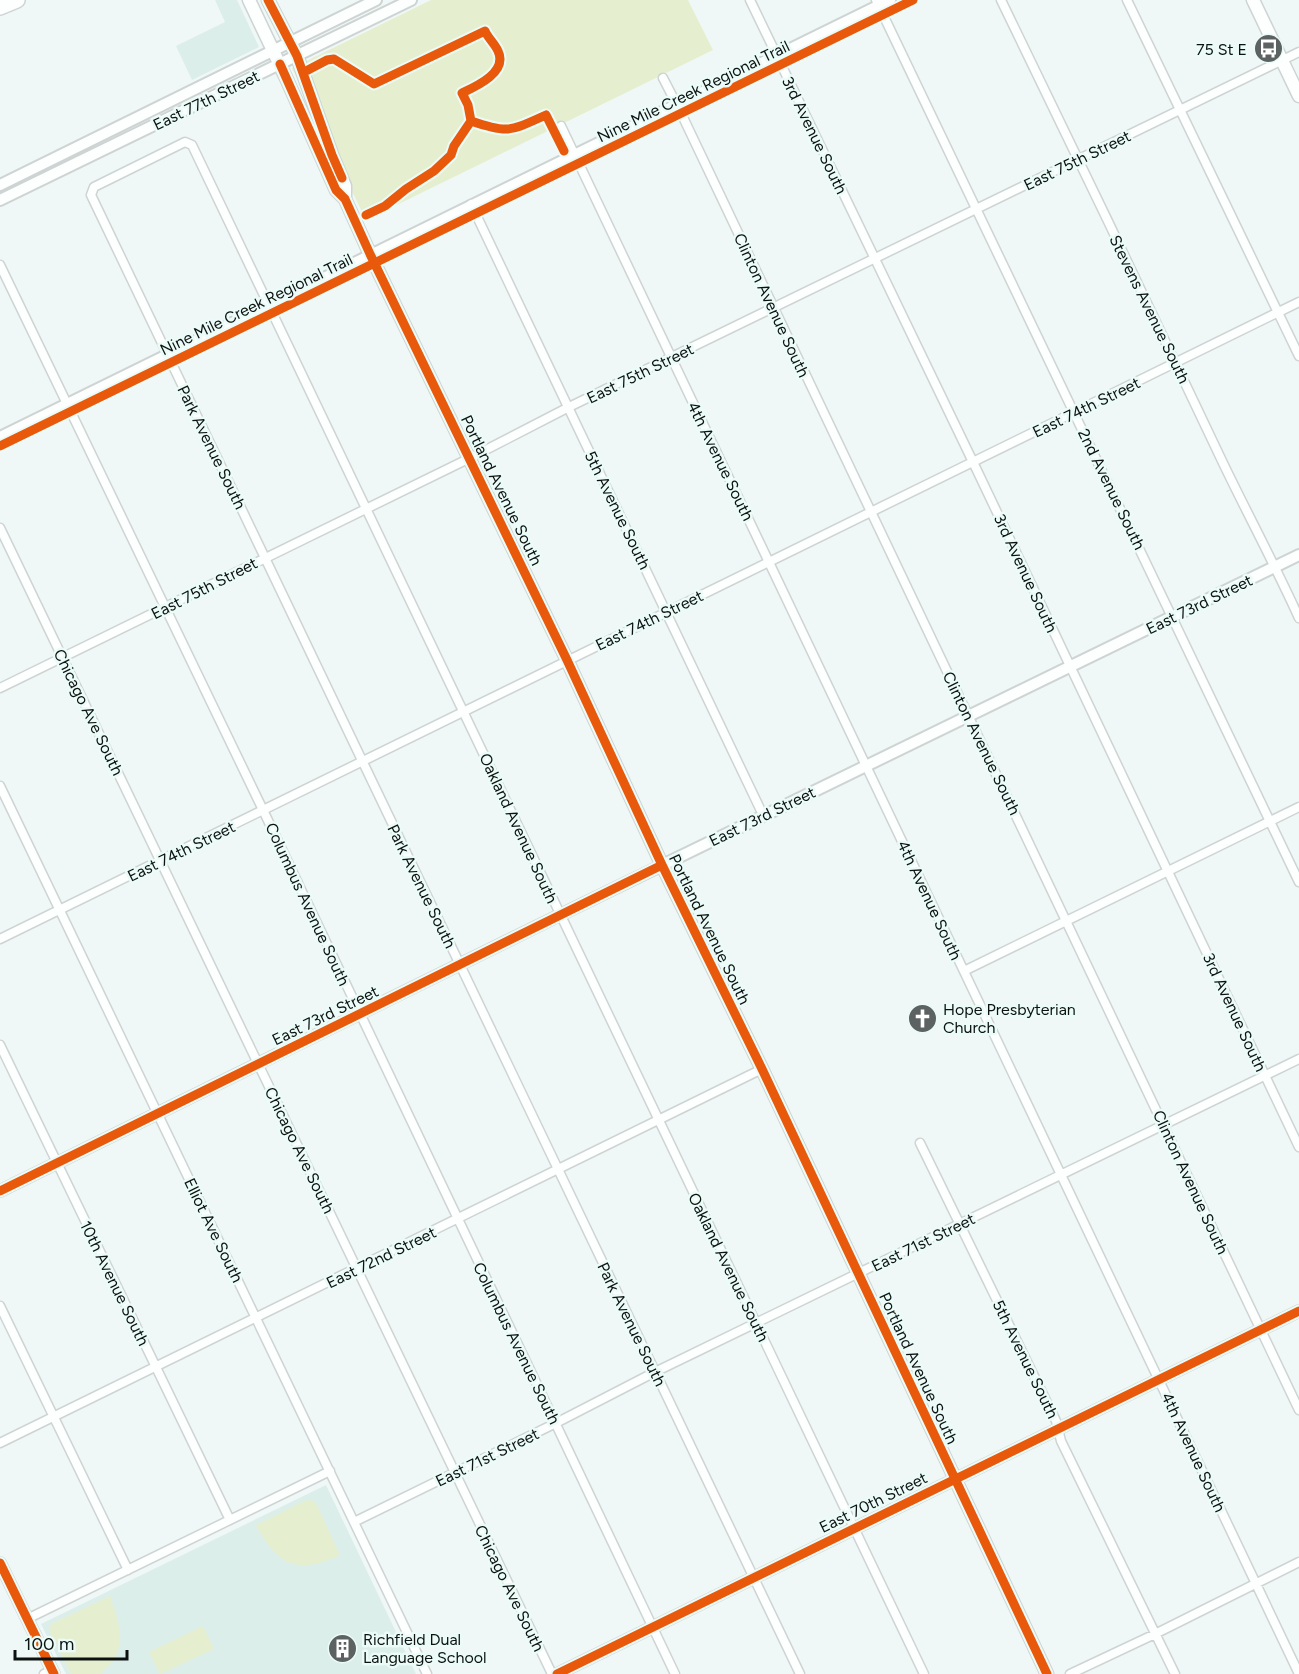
<svg xmlns="http://www.w3.org/2000/svg" width="1299" height="1674" font-family="Figtree,sans-serif">
	<rect width="100%" height="100%" fill="#eff8f6"/>
	<path fill="#dceeea" d="M215,0H237L259,47L192,80L176,46L225,22Z
		M326,1485L416,1674H66L41,1624Z"/>
	<path fill="#e5efd0" d="M431,0H688L713,50L366,220L292,68Z
		M306,1500L315,1501L340,1555C297,1575 278,1566 256,1525Z
		M110,1596C117,1615 124,1637 116,1657C113,1663 105,1669 100,1674H71L49,1630L51,1624Z
		M203,1626L214,1649L160,1674L149,1652Z"/>
	<g fill="none" stroke-linecap="round" stroke-linejoin="round">
		<defs>
			<path id="minor" d="M750,0L973,462L1299,1147
				M876,0L1299,882
				M1001,0C1076,154 1150,308 1223,463C1248,515 1275,565 1299,618
				M1127,0L1299,356
				M663,78L681,113L1299,1410
				M561,126L1299,1674
				M471,204L763,815
				M0,265L263,810L675,1674
				M0,528L552,1674
				M0,688L470,458L569,407L1299,52
				M0,786L427,1674
				M0,939L1299,302
				M964,971L1299,807
				M0,1045L230,1520
				M920,1143L1056,1421L1061,1441L1175,1674
				M0,1306L128,1570
				M0,1443L762,1069
				M354,1522L556,1423L655,1372L1299,1059
				M27,1619L330,1471
				M44,1674L52,1670
				M800,1674L91,195L94,187L185,142L192,145L924,1674
				M1070,1674L1155,1634L1299,1562"/>
			<path id="tertiary" d="M0,185L376,0
				M0,200L411,0
				M0,437L890,0
				M0,1191L560,915L1299,555
				M0,1563L54,1674
				M557,1674L1299,1311"/>
			<path id="secondary" d="M249,0L287,80L336,190L345,199L370,254L567,660L662,865L762,1069L1047,1674
				M268,0L297,56L332,155L345,186V199
				M1253,0L1299,96"/>
			<path id="motorway" d="M0,7L17,0"/>
		</defs>
		<use href="#minor" stroke="#ced4d3" stroke-width="11"/>
		<use href="#tertiary" stroke="#ced4d3" stroke-width="14"/>
		<use href="#secondary" stroke="#ced4d3" stroke-width="15"/>
		<use href="#motorway" stroke="#ced4d3" stroke-width="18"/>
		<use href="#minor" stroke="#fdfefe" stroke-width="8"/>
		<use href="#tertiary" stroke="#fdfefe" stroke-width="10"/>
		<use href="#secondary" stroke="#fdfefe" stroke-width="12"/>
		<use href="#motorway" stroke="#fdfefe" stroke-width="15"/>
		<defs>
			<path id="cycleway" d="M268,0L297,56L332,155L342,178
				M280,64L336,190L345,199L370,254L567,660L662,865L762,1069L1047,1674
				M308,70L327,60L334,59L374,84L485,31C488,38 495,44 498,51C508,72 477,86 462,93L468,105L471,121
				M366,215L385,206L406,189L434,171L451,155L454,146L471,121C509,134 510,131 546,115L564,151
				M0,446L913,0
				M0,1191L662,865
				M0,1563L54,1674
				M557,1674L1299,1311"/>
		</defs>
		<use href="#cycleway" stroke="#ebfcf8" stroke-width="13"/>
		<use href="#cycleway" stroke="#e8590c" stroke-width="9"/>
	</g>
	<defs>
		<symbol id="bus-disc" viewBox="-11 -11 22 22"><circle r="9.5" fill="#5c6261" stroke="#ebfcf8"/><path d="M-5-6H5V4H4V6H2V4H-2V6H-4V4H-5ZM-3.5-4V0h7V-4ZM-3.5 1.2v1.5H-2V1.2ZM2 1.2v1.5H3.5V1.2Z" fill="#fff"/></symbol>
		<symbol id="church-disc" viewBox="-11 -11 22 22"><circle r="9.5" fill="#5c6261" stroke="#ebfcf8"/><path d="M-1.2-6h2.4v3.5h3.3v2.4h-3.3V6h-2.4V-.1h-3.3v-2.4h3.3Z" fill="#fff"/></symbol>
		<symbol id="building-disc" viewBox="-11 -11 22 22"><circle r="9.5" fill="#5c6261" stroke="#ebfcf8"/><path d="M-4-6H4V6H1V3H-1V6H-4ZM-2.5-4.3h1.7v1.8h-1.7ZM.8-4.3h1.7v1.8H.8ZM-2.5-1h1.7V.8h-1.7ZM.8-1h1.7V.8H.8Z" fill="#fff"/></symbol>
	</defs>
	<g fill-rule="evenodd">
		<use href="#bus-disc" x="1252" y="32" width="33" height="33"/>
		<use href="#church-disc" x="906" y="1002" width="33" height="33"/>
		<use href="#building-disc" x="326" y="1632" width="33" height="33"/>
	</g>
	<g text-anchor="middle" stroke-width="5" stroke-linejoin="round" paint-order="stroke">
		<g font-size="16" fill="#0d1211" stroke="#ebfcf8" text-anchor="start">
			<text x="1247" y="55" text-anchor="end">75 St E</text>
			<text x="943" y="1015">Hope Presbyterian<tspan x="943" dy="18">Church</tspan></text>
			<text x="363" y="1645">Richfield Dual<tspan x="363" dy="18">Language School</tspan></text>
		</g>
		<g font-size="16" fill="#0d1211" stroke="#ebfcf8">
			<text transform="translate(693 91) rotate(-26)" y="6">Nine Mile Creek Regional Trail</text>
			<text transform="translate(206 100) rotate(-26)" y="6">East 77th Street</text>
			<text transform="translate(815 135) rotate(64)" y="6">3rd Avenue South</text>
			<text transform="translate(1077 160) rotate(-26)" y="6">East 75th Street</text>
			<text transform="translate(256 304) rotate(-26)" y="6">Nine Mile Creek Regional Trail</text>
			<text transform="translate(772 305) rotate(65)" y="6">Clinton Avenue South</text>
			<text transform="translate(1150 309) rotate(64)" y="6">Stevens Avenue South</text>
			<text transform="translate(640 373) rotate(-26)" y="6">East 75th Street</text>
			<text transform="translate(1086 407) rotate(-26)" y="6">East 74th Street</text>
			<text transform="translate(212 447) rotate(64)" y="6">Park Avenue South</text>
			<text transform="translate(721 461) rotate(64)" y="6">4th Avenue South</text>
			<text transform="translate(1112 489) rotate(64)" y="6">2nd Avenue South</text>
			<text transform="translate(502 490) rotate(64)" y="6">Portland Avenue South</text>
			<text transform="translate(618 510) rotate(64)" y="6">5th Avenue South</text>
			<text transform="translate(1026 573) rotate(65)" y="6">3rd Avenue South</text>
			<text transform="translate(204 588) rotate(-27)" y="6">East 75th Street</text>
			<text transform="translate(1199 604) rotate(-26)" y="6">East 73rd Street</text>
			<text transform="translate(649 620) rotate(-26)" y="6">East 74th Street</text>
			<text transform="translate(89 712) rotate(64)" y="6">Chicago Ave South</text>
			<text transform="translate(982 743) rotate(64)" y="6">Clinton Avenue South</text>
			<text transform="translate(762 816) rotate(-26)" y="6">East 73rd Street</text>
			<text transform="translate(519 828) rotate(65)" y="6">Oakland Avenue South</text>
			<text transform="translate(181 851) rotate(-26)" y="6">East 74th Street</text>
			<text transform="translate(422 886) rotate(64)" y="6">Park Avenue South</text>
			<text transform="translate(930 900) rotate(65)" y="6">4th Avenue South</text>
			<text transform="translate(308 904) rotate(65)" y="6">Columbus Avenue South</text>
			<text transform="translate(710 929) rotate(64)" y="6">Portland Avenue South</text>
			<text transform="translate(1235 1012) rotate(65)" y="6">3rd Avenue South</text>
			<text transform="translate(325 1015) rotate(-26)" y="6">East 73rd Street</text>
			<text transform="translate(300 1150) rotate(64)" y="6">Chicago Ave South</text>
			<text transform="translate(1191 1182) rotate(65)" y="6">Clinton Avenue South</text>
			<text transform="translate(214 1230) rotate(64)" y="6">Elliot Ave South</text>
			<text transform="translate(923 1242) rotate(-26)" y="6">East 71st Street</text>
			<text transform="translate(381 1257) rotate(-26)" y="6">East 72nd Street</text>
			<text transform="translate(729 1267) rotate(64)" y="6">Oakland Avenue South</text>
			<text transform="translate(115 1283) rotate(64)" y="6">10th Avenue South</text>
			<text transform="translate(632 1324) rotate(64)" y="6">Park Avenue South</text>
			<text transform="translate(517 1343) rotate(64)" y="6">Columbus Avenue South</text>
			<text transform="translate(1026 1359) rotate(64)" y="6">5th Avenue South</text>
			<text transform="translate(919 1368) rotate(65)" y="6">Portland Avenue South</text>
			<text transform="translate(1194 1452) rotate(65)" y="6">4th Avenue South</text>
			<text transform="translate(487 1457) rotate(-26)" y="6">East 71st Street</text>
			<text transform="translate(873 1502) rotate(-26)" y="6">East 70th Street</text>
			<text transform="translate(510 1588) rotate(64)" y="6">Chicago Ave South</text>
		</g>
	</g>
	<path d="M15 1650v9h112v-9" fill="none" stroke="#0d1211" stroke-width="3"/>
	<text x="24" y="1650" font-size="18" fill="#0d1211" stroke="#ebfcf8" stroke-width="4.5" paint-order="stroke">100 m</text>
</svg>
